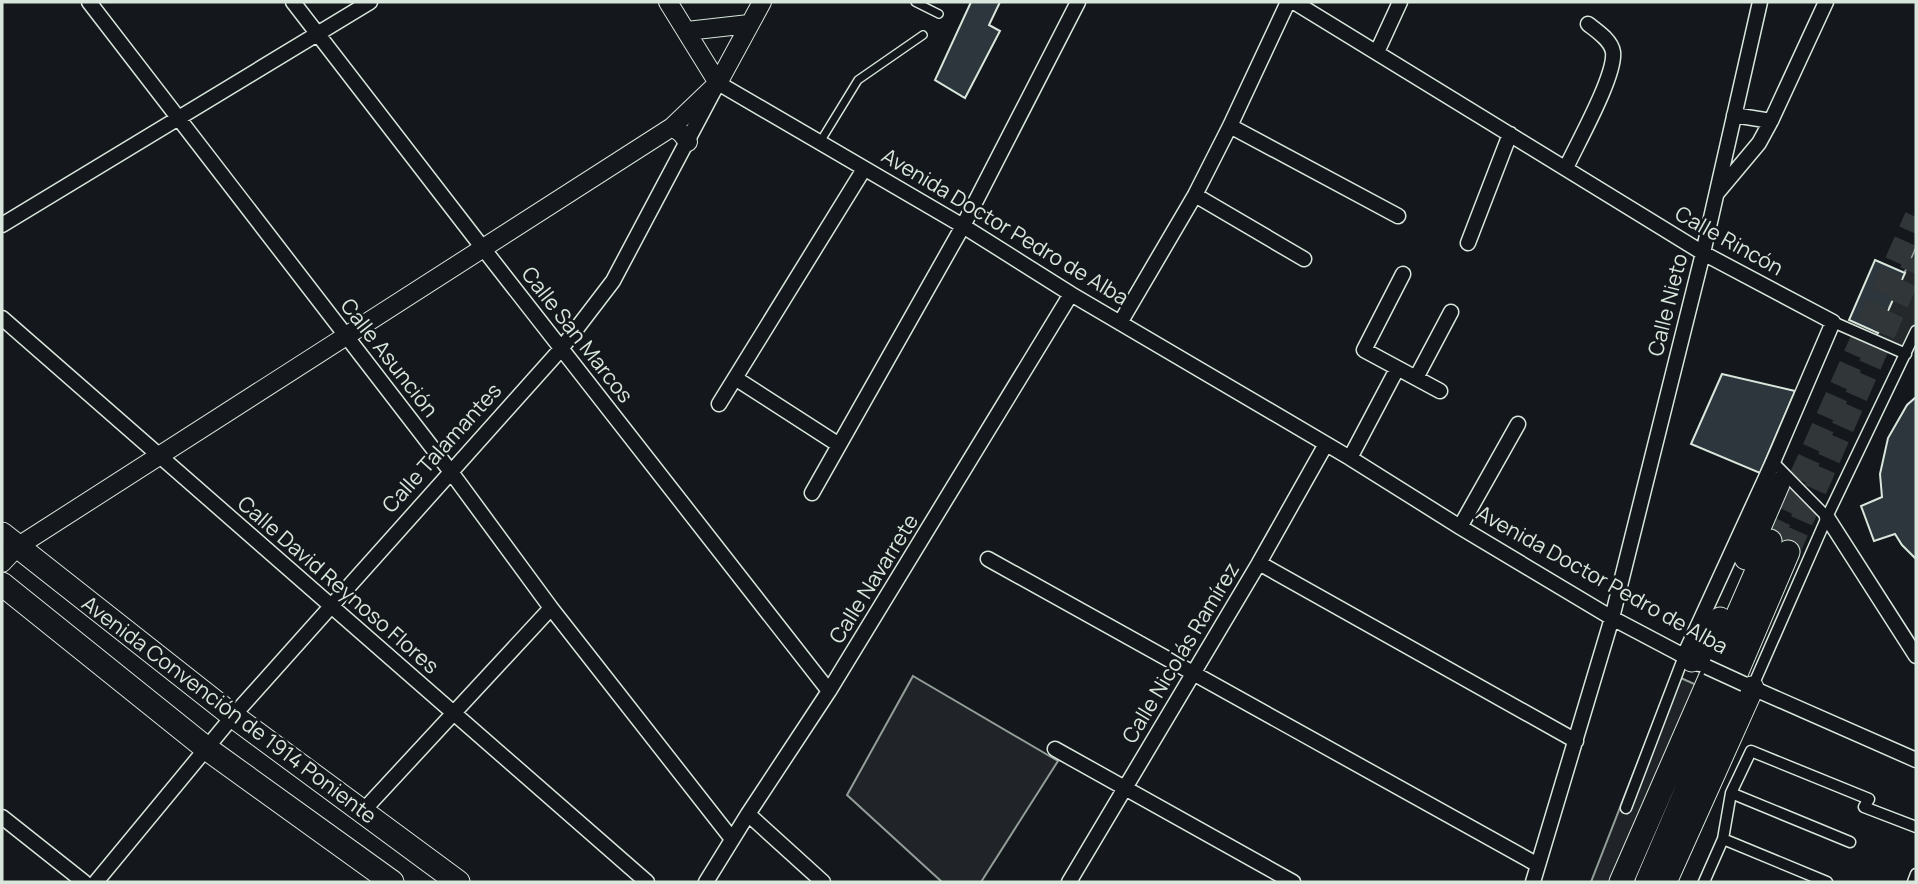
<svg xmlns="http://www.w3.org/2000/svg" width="1918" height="884" font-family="Manrope,sans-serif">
	<rect width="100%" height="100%" fill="#14181c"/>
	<path fill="#202428" stroke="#939e99" stroke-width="2" d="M1672,674L1701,687L1611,882H1591Z
		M913,676L1058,761L981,882H942L847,795Z"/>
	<path fill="#24282b" stroke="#939e99" stroke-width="2" d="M1916,247V331L1906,354L1874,341Z"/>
	<path fill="#2c363c" stroke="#d8e6dc" stroke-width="2" d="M971,2H1000L989,25L1000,31L965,98L935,80Z
		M1875,260L1905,273L1878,333L1849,320Z
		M1722,374L1795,391L1760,473L1691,444Z
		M1916,397V559L1902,545L1895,534L1874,541L1861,506L1882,497L1880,474L1888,438L1907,405Z"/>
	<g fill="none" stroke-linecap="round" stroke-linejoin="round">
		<path stroke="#313739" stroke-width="23" stroke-dasharray="23 11" stroke-linecap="butt" d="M1770,541L1809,459L1916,217
			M1788,552L1916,260"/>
		<defs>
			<path id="service" d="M915,2L939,14
				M820,142L858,80L923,35"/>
			<path id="pedestrian" d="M1833,322L1906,354
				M1773,462L1827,517
				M1752,688L1827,517L1916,331
				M1731,793L1850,842
				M1626,808L1684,656
				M1723,839L1827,882
				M1704,882L1723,839L1731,793L1751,751L1869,799L1864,807L1916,827
				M1913,882L1916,874"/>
			<path id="minor" d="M89,2L451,472L551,608L732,839
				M293,2L482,247L829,691
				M1294,2L1703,253L1833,322L1773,462L1684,656
				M1377,52L1400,2
				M1734,115L1771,121
				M1230,126L1398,216
				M1566,168C1577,144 1616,75 1613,52C1611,40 1597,31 1588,24
				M1718,192L1759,143L1771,121L1826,2
				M1195,195L1304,259
				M2,225L370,2
				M1468,243L1510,134
				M1403,274L1364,350L1440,391
				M2,318L647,882
				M1120,323L1195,195L1230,126L1288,2
				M735,378L839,445
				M1416,378L1451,312
				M719,404L864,169
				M1350,458L1397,369
				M812,493L963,226L1078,2
				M1827,517L1916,656
				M1460,527L1518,424
				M988,559L1538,865
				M1259,563L1576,741
				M1748,686L1916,760
				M1055,749L1293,882
				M362,812L551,608
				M748,814L823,882
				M2,817L84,882
				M96,882L233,716L561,349L613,281L718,83L963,226L1071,294L1350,458L1460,527L1612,618L1699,664
				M706,882L748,814L829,691L1071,294
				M1069,882L1259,563L1326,444
				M1533,882L1612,618L1703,253L1760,2"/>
			<path id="tertiary" d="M668,2L718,83
				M687,31L749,24
				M672,127L681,133L688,142
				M2,563L17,547L672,127L718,83L762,2"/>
			<path id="primary" d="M2,534L233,716L458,882
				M1746,558L1778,484
				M2,584L206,748L392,882
				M1692,660L1712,639L1720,619
				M1621,882L1770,541
				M1647,882L1788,552
				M1665,882L1752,688"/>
		</defs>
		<use href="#service" stroke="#d8e6dc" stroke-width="10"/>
		<use href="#pedestrian" stroke="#d8e6dc" stroke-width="13"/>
		<use href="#minor" stroke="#d8e6dc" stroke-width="17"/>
		<use href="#tertiary" stroke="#d8e6dc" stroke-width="20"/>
		<use href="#primary" stroke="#d8e6dc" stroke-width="25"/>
		<use href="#service" stroke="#14181c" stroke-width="7"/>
		<use href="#pedestrian" stroke="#14181c" stroke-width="10"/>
		<use href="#minor" stroke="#14181c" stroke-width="14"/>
		<use href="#tertiary" stroke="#14181c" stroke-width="18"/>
		<use href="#primary" stroke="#14181c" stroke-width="23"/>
		<defs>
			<path id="minor-bridge" d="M1707,667L1744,684"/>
		</defs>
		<use href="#minor-bridge" stroke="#d8e6dc" stroke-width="17" stroke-linecap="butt"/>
		<use href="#minor-bridge" stroke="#14181c" stroke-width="14"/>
	</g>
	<g text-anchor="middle" stroke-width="5" stroke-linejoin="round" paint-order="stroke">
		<g font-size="21" fill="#d8e6dc" stroke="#14181c">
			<text transform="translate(1005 227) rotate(31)" y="7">Avenida Doctor Pedro de Alba</text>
			<text transform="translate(1729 241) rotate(29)" y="7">Calle Rincón</text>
			<text transform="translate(1668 305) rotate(-76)" y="7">Calle Nieto</text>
			<text transform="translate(577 335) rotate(52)" y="7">Calle San Marcos</text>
			<text transform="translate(389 358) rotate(52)" y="7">Calle Asunción</text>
			<text transform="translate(442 448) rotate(-48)" y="7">Calle Talamantes</text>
			<text transform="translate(874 579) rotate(-58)" y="7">Calle Navarrete</text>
			<text transform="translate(1602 580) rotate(29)" y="7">Avenida Doctor Pedro de Alba</text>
			<text transform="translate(338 585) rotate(41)" y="7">Calle David Reynoso Flores</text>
			<text transform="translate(1181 653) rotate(-59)" y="7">Calle Nicolás Ramírez</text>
			<text transform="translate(229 710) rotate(37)" y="7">Avenida Convención de 1914 Poniente</text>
		</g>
	</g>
	<rect width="1918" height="884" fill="none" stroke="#d8e6dc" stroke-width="7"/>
</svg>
